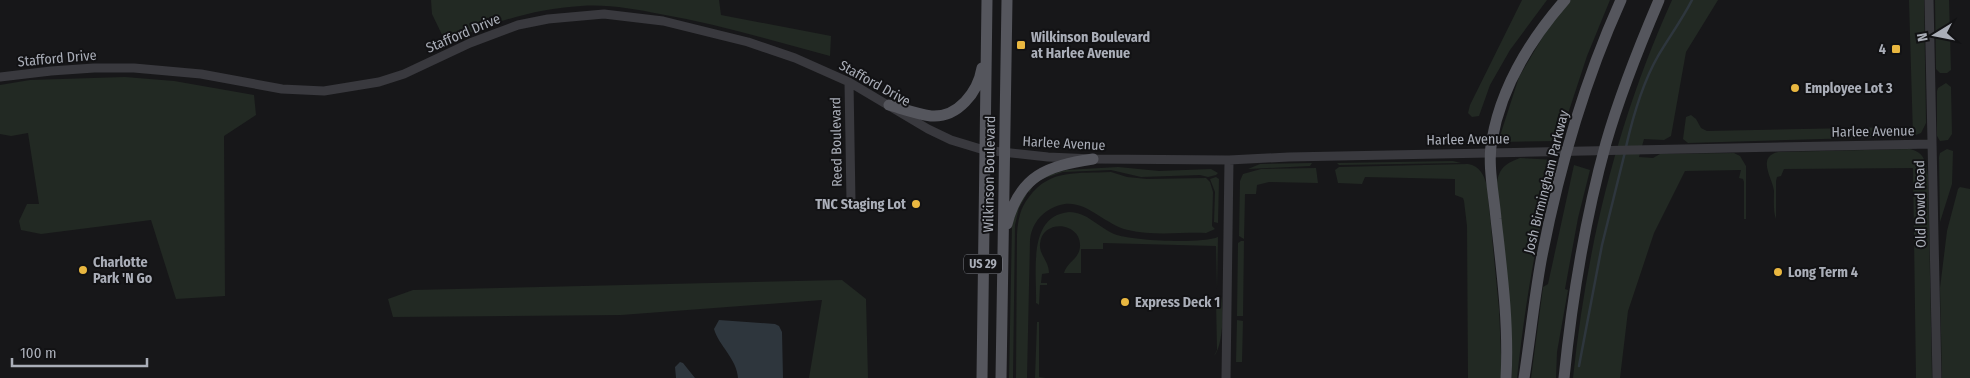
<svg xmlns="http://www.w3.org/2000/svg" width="1970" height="378" font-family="'Fira Sans Condensed',sans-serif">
	<rect width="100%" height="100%" fill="#171719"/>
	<path fill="#222923" d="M431,0H719L721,15L831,36L830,56C774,41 718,24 660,14C635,9 607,4 581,6C533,9 489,23 446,43L432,14Z
		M1522,0H1547L1510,50L1490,85L1479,116L1472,117L1468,113L1470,105Z
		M1570,0H1610L1587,56L1559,141L1500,142L1499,139L1519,77L1548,28Z
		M1672,0H1718L1686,52L1671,136L1664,140L1644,139L1639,157L1653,158L1660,154L1734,153L1740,156L1746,166V219H1744V182L1743,179L1739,178L1741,170L1685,171L1654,233L1628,311L1620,378H1573C1587,245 1617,122 1672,0Z
		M1909,0H1924L1926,123L1921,133L1913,136Z
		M1935,0H1949L1951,70L1947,73H1940L1936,69Z
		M125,77L174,81L254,95L256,115L224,136L225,296L176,299L151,220L41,234L21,230L19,221L27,204H39L28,133L11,136L0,134V85L30,80Z
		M1946,83L1951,87L1952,134L1948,140L1940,141L1937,136V91L1938,88Z
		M1691,115L1696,119L1701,128L1707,131L1901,127L1899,134L1892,137L1688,143L1683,139L1686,117Z
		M1910,149C1924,152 1926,162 1928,175L1932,378H1916L1913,168L1784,169L1781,176L1777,177L1776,181V219C1773,211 1774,200 1774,191C1773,179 1756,157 1778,152Z
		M1947,149L1953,151L1952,184L1940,222L1939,157L1940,153Z
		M1520,158L1556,160C1537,232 1525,304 1517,378H1512L1497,183C1499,168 1506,163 1520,158Z
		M1453,161L1461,163L1339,165L1337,163Z
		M1312,163L1310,166L1248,169L1260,164Z
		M1468,164C1480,166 1484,175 1487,186L1499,309L1502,378H1468L1467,226L1464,201L1463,198L1455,195V179L1365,177L1362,184L1338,183L1335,170L1339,167Z
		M1574,165L1590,170L1578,218L1565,289L1568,290L1557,352L1556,378H1531L1542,295L1543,287L1548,284Z
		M1118,167L1159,171L1211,169L1218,173L1216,175L1208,177L1200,175L1141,177L1111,170L1063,172L1042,179L1033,186L1029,193L1028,189L1043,177L1066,170Z
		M1316,168L1318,183L1269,182L1257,185L1256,194H1245L1244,239L1239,236L1240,181L1243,174L1261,169Z
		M1111,172L1127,177L1147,179L1206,178L1210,182L1213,192L1212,226L1215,229L1206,233C1181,232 1153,236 1128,230C1099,223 1080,189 1047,211C1037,218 1031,228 1030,240L1027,378H1016L1017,234C1018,220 1020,208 1029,197C1050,168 1079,174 1111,172Z
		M1216,177L1219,179L1218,223L1214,222L1215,192L1210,179Z
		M1960,187L1970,189V378H1942L1940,288L1947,231L1958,189Z
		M1027,194L1019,208L1015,225L1013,378H1009L1012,224L1023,195Z
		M1069,212C1087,212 1098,227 1114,234C1131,241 1202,244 1218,237L1217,289L1216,246L1103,243V249H1081V273H1064C1067,262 1079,259 1080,247C1082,222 1042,218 1040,244C1039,255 1049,261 1049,273L1042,274L1041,283H1047V285H1040L1039,305L1038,304L1036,303C1037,272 1027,216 1069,212Z
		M1241,241H1244L1243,316H1237L1238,243Z
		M842,280L866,299L868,378H809L822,300L621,315L393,317L388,299L413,290Z
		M1221,296C1224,309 1223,346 1214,356L1217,350L1216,299Z
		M1237,320L1243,321L1242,362H1236Z
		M1037,322H1039V377L1046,378H1035Z"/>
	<path fill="#2e363d" d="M719,320L775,324L779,326L782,332L783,378H738C737,359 719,346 714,329Z
		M680,362L683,363L695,378H676L675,367Z"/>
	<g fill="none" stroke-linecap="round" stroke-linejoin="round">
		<path stroke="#2e363d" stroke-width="2.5" d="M1626,147C1633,116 1642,84 1658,56C1669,37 1682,20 1692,0
			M1579,366L1602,245L1625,152"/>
		<path stroke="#39393e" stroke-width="9" d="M1929,0L1937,378
			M0,77L51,71L94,68H134L201,74L282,89L324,91L379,82L404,74L470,43L518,25L548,19L604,14L663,21L748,42L795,58L849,82L928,129L951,140L984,150L1048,157L1093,159L1229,160L1289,157L1932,144
			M849,82L851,202
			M1226,378L1229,160"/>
		<path stroke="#55565d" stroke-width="11" d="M889,105C903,109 917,114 931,116C958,118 978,92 982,68
			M1007,224C1020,175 1047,166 1093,159
			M982,378L987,0
			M1001,378L1007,0
			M1506,378C1509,325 1502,272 1496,219C1494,195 1487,163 1492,140C1501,88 1530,40 1565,0
			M1524,378C1530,339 1534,300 1541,261C1558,172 1584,82 1621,0
			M1564,378C1572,299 1585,219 1606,143C1620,94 1639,47 1659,0"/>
	</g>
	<g fill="#e9b740" stroke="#121214" stroke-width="2">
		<rect x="1016" y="40" width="10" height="10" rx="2.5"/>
		<rect x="1891" y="44" width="10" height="10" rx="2.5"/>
		<circle cx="1795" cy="88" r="5"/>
		<circle cx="916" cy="204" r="5"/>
		<circle cx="83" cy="270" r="5"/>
		<circle cx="1778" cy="272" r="5"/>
		<circle cx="1125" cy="302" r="5"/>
	</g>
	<g text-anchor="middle" stroke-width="4" stroke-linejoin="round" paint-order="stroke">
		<rect fill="#121214" stroke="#7c7f87" stroke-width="1" x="964" y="254.5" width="38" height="19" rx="4"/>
		<g font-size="12" font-weight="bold" fill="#aaaeb8">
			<text x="983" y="268">US 29</text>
		</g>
		<g font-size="14" fill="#aaaeb8" stroke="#121214">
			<text transform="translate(463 33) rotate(-23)" y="5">Stafford Drive</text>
			<text transform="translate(57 58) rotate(-5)" y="5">Stafford Drive</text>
			<text transform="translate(875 83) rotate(29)" y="5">Stafford Drive</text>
			<text transform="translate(1873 131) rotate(-1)" y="5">Harlee Avenue</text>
			<text transform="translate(1468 139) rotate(-1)" y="5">Harlee Avenue</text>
			<text transform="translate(836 142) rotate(-91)" y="5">Reed Boulevard</text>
			<text transform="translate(1064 143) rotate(3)" y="5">Harlee Avenue</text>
			<text transform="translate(989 174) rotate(-89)" y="5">Wilkinson Boulevard</text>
			<text transform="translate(1546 182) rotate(-76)" y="5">Josh Birmingham Parkway</text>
			<text transform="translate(1920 204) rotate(-91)" y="5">Old Dowd Road</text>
		</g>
		<g font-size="14" font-weight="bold" fill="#aaaeb8" stroke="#121214" text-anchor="start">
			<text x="1031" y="42">Wilkinson Boulevard<tspan x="1031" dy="16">at Harlee Avenue</tspan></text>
			<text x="1886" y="54" text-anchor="end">4</text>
			<text x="1805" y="93">Employee Lot 3</text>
			<text x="906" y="209" text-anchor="end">TNC Staging Lot</text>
			<text x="93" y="267">Charlotte<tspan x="93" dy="16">Park 'N Go</tspan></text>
			<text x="1788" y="277">Long Term 4</text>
			<text x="1135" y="307">Express Deck 1</text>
		</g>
	</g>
	<g transform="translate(1935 35) rotate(260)" stroke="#121214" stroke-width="4" paint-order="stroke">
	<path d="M0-4L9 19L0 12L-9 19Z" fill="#aaaeb8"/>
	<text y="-8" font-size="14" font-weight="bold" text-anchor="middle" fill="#aaaeb8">N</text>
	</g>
	<path d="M12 358v8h135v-8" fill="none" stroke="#aaaeb8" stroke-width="2.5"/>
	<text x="20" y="358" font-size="15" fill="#aaaeb8" stroke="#121214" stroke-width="4" paint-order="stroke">100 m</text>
</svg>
